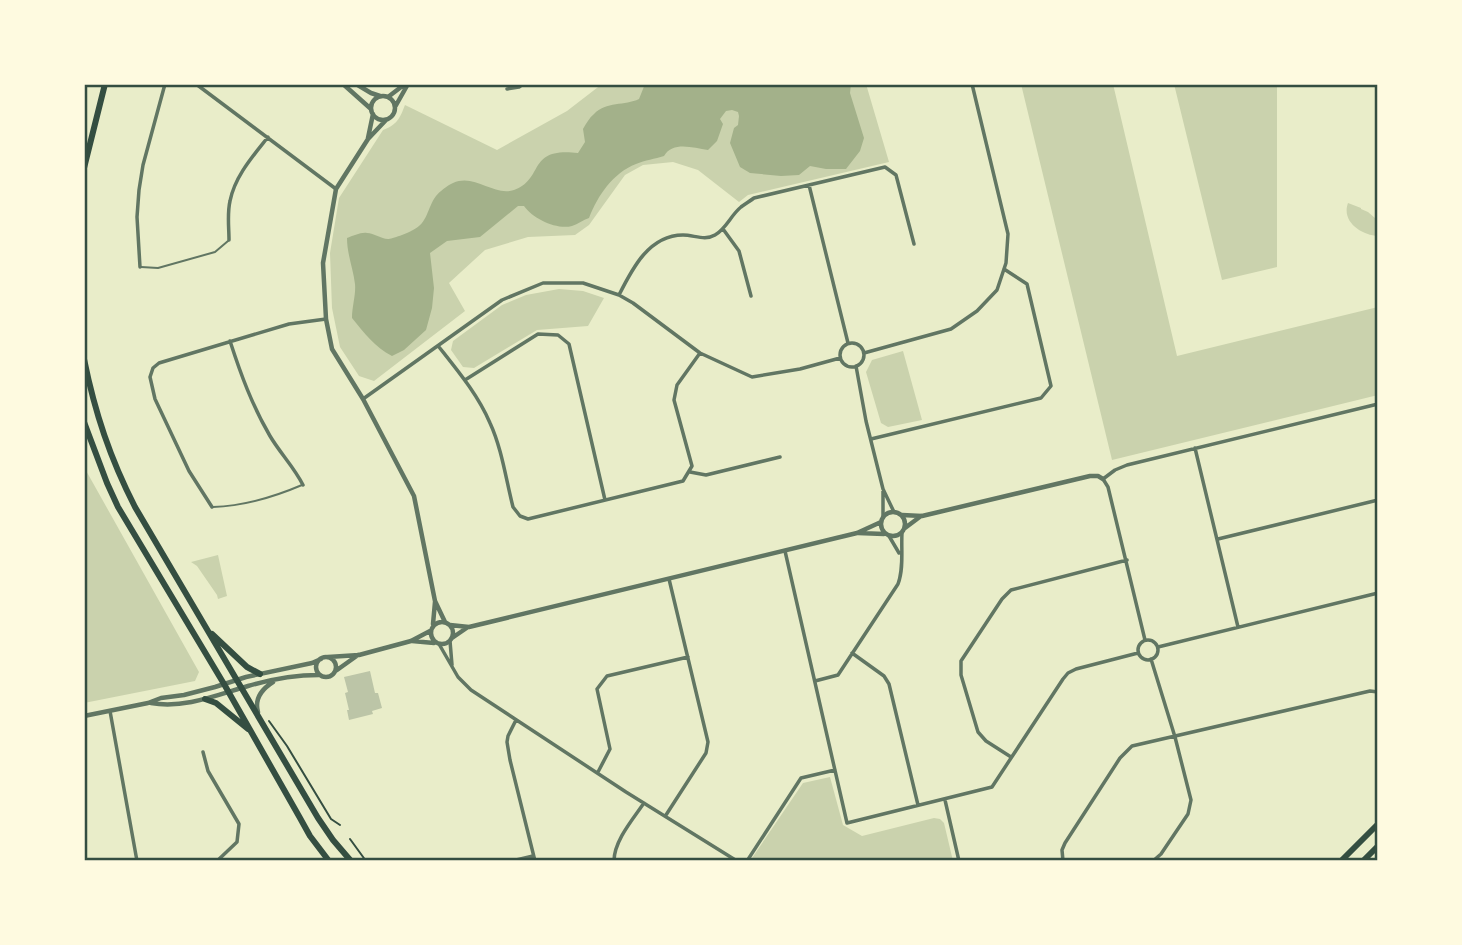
<svg xmlns="http://www.w3.org/2000/svg" width="1462" height="945" font-family="Quicksand,sans-serif">
	<rect width="100%" height="100%" fill="#e9edc9"/>
	<path fill="#cad2ad" d="M602,84H866L889,162L748,195L739,202L698,170L673,162L643,165L625,175L589,225L575,235L528,237L485,250L449,283L465,311L374,381L359,376L340,347L332,308L330,253L339,198L383,130C397,125 400,118 405,105L497,150L567,111Z
		M1021,84H1113L1177,356L1378,307V395L1112,460Z
		M1174,84H1277V267L1222,280Z
		M1348,203L1361,208V209L1368,212L1375,218L1377,217L1378,236C1362,235 1341,222 1348,203Z
		M559,289L583,291L604,298L588,326L537,330L474,368L463,367L451,350L453,341L502,305L526,295Z
		M903,351L922,420L888,427L881,423L866,372L872,360Z
		M84,467L199,672L195,681L84,703Z
		M218,555L227,596L218,599L217,595L197,566L191,562Z
		M830,777L843,825L862,836L934,818L940,819L944,823L953,861H750L803,783Z"/>
	<path fill="#a3b18a" d="M645,84H851L850,93L864,138L860,151L846,169H826L810,166L799,175L781,176L750,173L740,167L730,143L734,128L738,125L739,116L738,112L732,110L726,111L720,119L723,124L717,141L708,150C693,148 673,141 664,156C655,159 645,160 636,164C613,173 598,195 589,218C583,220 578,224 572,226C557,230 533,219 524,206H518L480,237L447,241L430,253L434,288L432,308L426,330L404,350L392,356C375,347 364,333 352,318C352,306 356,295 355,284C353,268 347,254 347,238C353,236 361,232 367,233C374,233 381,239 388,239C392,239 408,233 413,230C428,223 427,208 436,196C439,192 448,185 453,183C475,173 494,197 514,190C545,179 526,147 578,153L585,142L583,129C586,124 589,118 594,114C606,101 625,106 639,99Z"/>
	<path fill="#bcc5a7" d="M370,671L375,693H378L382,708L372,711L373,714L349,720L347,710H349L345,693L348,692L344,677Z"/>
	<g fill="none" stroke-linecap="round" stroke-linejoin="round">
		<path stroke="#344e41" stroke-width="2" d="M269,721L287,746L331,819L340,825
			M350,839L366,861"/>
		<path stroke="#617663" stroke-width="2" d="M141,267L158,268L215,252L228,241
			M213,507C243,506 274,497 302,485"/>
		<path stroke="#617663" stroke-width="3.5" d="M196,84L336,189
			M507,89L519,87L523,84
			M809,185L848,343
			M723,229L739,251L751,296
			M229,240C229,227 227,214 230,201C235,176 253,156 268,137
			M140,267L137,217L139,190L143,165L165,84
			M619,295C632,269 649,235 683,235C694,235 705,241 715,235C726,229 731,215 741,207C745,204 750,201 754,198L885,167L896,175L914,244
			M230,341C241,375 252,405 270,436C280,453 294,467 303,485
			M840 355a12 12 0 1 1 24 0a12 12 0 1 1-24 0Z
			M439,347C458,371 478,395 490,423C502,449 506,480 513,507L520,516L528,519L683,481L692,466L674,400L677,385L700,353
			M864,353L951,329L977,311L997,290L1006,263L1008,234L972,84
			M856,366L866,421L883,489L894,512
			M465,380L538,334L558,335L569,344L605,500
			M363,399L502,300L543,283H583L619,295L633,303L700,353L752,377L800,369L840,358
			M871,439L1041,398L1051,386L1027,284L1004,269
			M1195,448L1238,627
			M690,472L706,475L780,457
			M212,507L189,471L155,399L150,377L153,368L159,363L289,324L326,319
			M883,518V491
			M889,536L899,553
			M1218,539L1378,500
			M785,551L847,823L992,787L1063,679L1068,673L1076,669L1138,653
			M1138 650a10 10 0 1 1 20 0a10 10 0 1 1-20 0Z
			M1145,640L1108,487L1103,479L1115,470L1127,465L1378,404
			M450,641L452,665
			M439,644L458,677L471,690L626,792L737,861
			M1158,647L1378,593
			M852,653L884,676L889,684L918,805
			M1151,659L1175,737L1191,800L1188,814L1161,854L1153,861
			M815,681L838,675L898,584C904,568 901,549 902,533
			M110,711L137,861
			M516,720L508,736L507,742L510,760L535,861
			M203,752L208,771L239,824L237,842L217,861
			M1011,757L986,741L978,732L961,675V661L1002,599L1011,590L1127,560
			M598,772L610,749L597,689L607,676L688,657
			M945,800L959,861
			M666,815L706,753L708,742L669,579
			M512,861L533,856
			M614,861C614,841 633,819 644,803
			M747,861L801,778L835,770
			M1063,861L1062,850L1065,843L1120,758L1132,746L1370,691L1378,692"/>
		<path stroke="#617663" stroke-width="4.5" d="M343,84L371,109
			M356,84L371,93L380,96
			M371 108a12 12 0 1 1 24 0a12 12 0 1 1-24 0Z
			M388,97L405,84
			M395,107L408,84
			M386,120L368,139L336,189L323,263L326,319L332,349L363,399L414,496L435,601L445,622
			M368,138L373,114
			M881 524a12 12 0 1 1 24 0a12 12 0 1 1-24 0Z
			M902,515L922,516L1090,476H1098L1103,479
			M905,528L921,516
			M858,533L884,534
			M431 633a11 11 0 1 1 22 0a11 11 0 1 1-22 0Z
			M433,624L435,602
			M450,625L469,627L857,533L881,522
			M452,638L468,627
			M412,641L434,643
			M316 667a10 10 0 1 1 20 0a10 10 0 1 1-20 0Z
			M328,657L359,655L411,641L430,631
			M337,670L358,655
			M151,703C184,709 217,695 248,686C272,679 295,675 319,675
			M258,712C254,698 262,689 273,682
			M84,716L148,703L161,698L184,695L215,687L246,677L312,663L321,659"/>
		<path stroke="#344e41" stroke-width="6" d="M84,168L105,84
			M84,359C95,413 110,458 135,507L318,818L333,840L351,861
			M84,422L107,483L118,507L224,684L300,818L310,836L329,861
			M212,634L247,667L260,674
			M205,699L216,703L248,729
			M1341,861L1378,824
			M1363,861L1378,846"/>
	</g>
	<rect width="1462" height="945" fill="none" stroke="#fefae0" stroke-width="172"/>
	<rect x="86" y="86" width="1290" height="773" fill="none" stroke="#344e41" stroke-width="2.5"/>
</svg>
